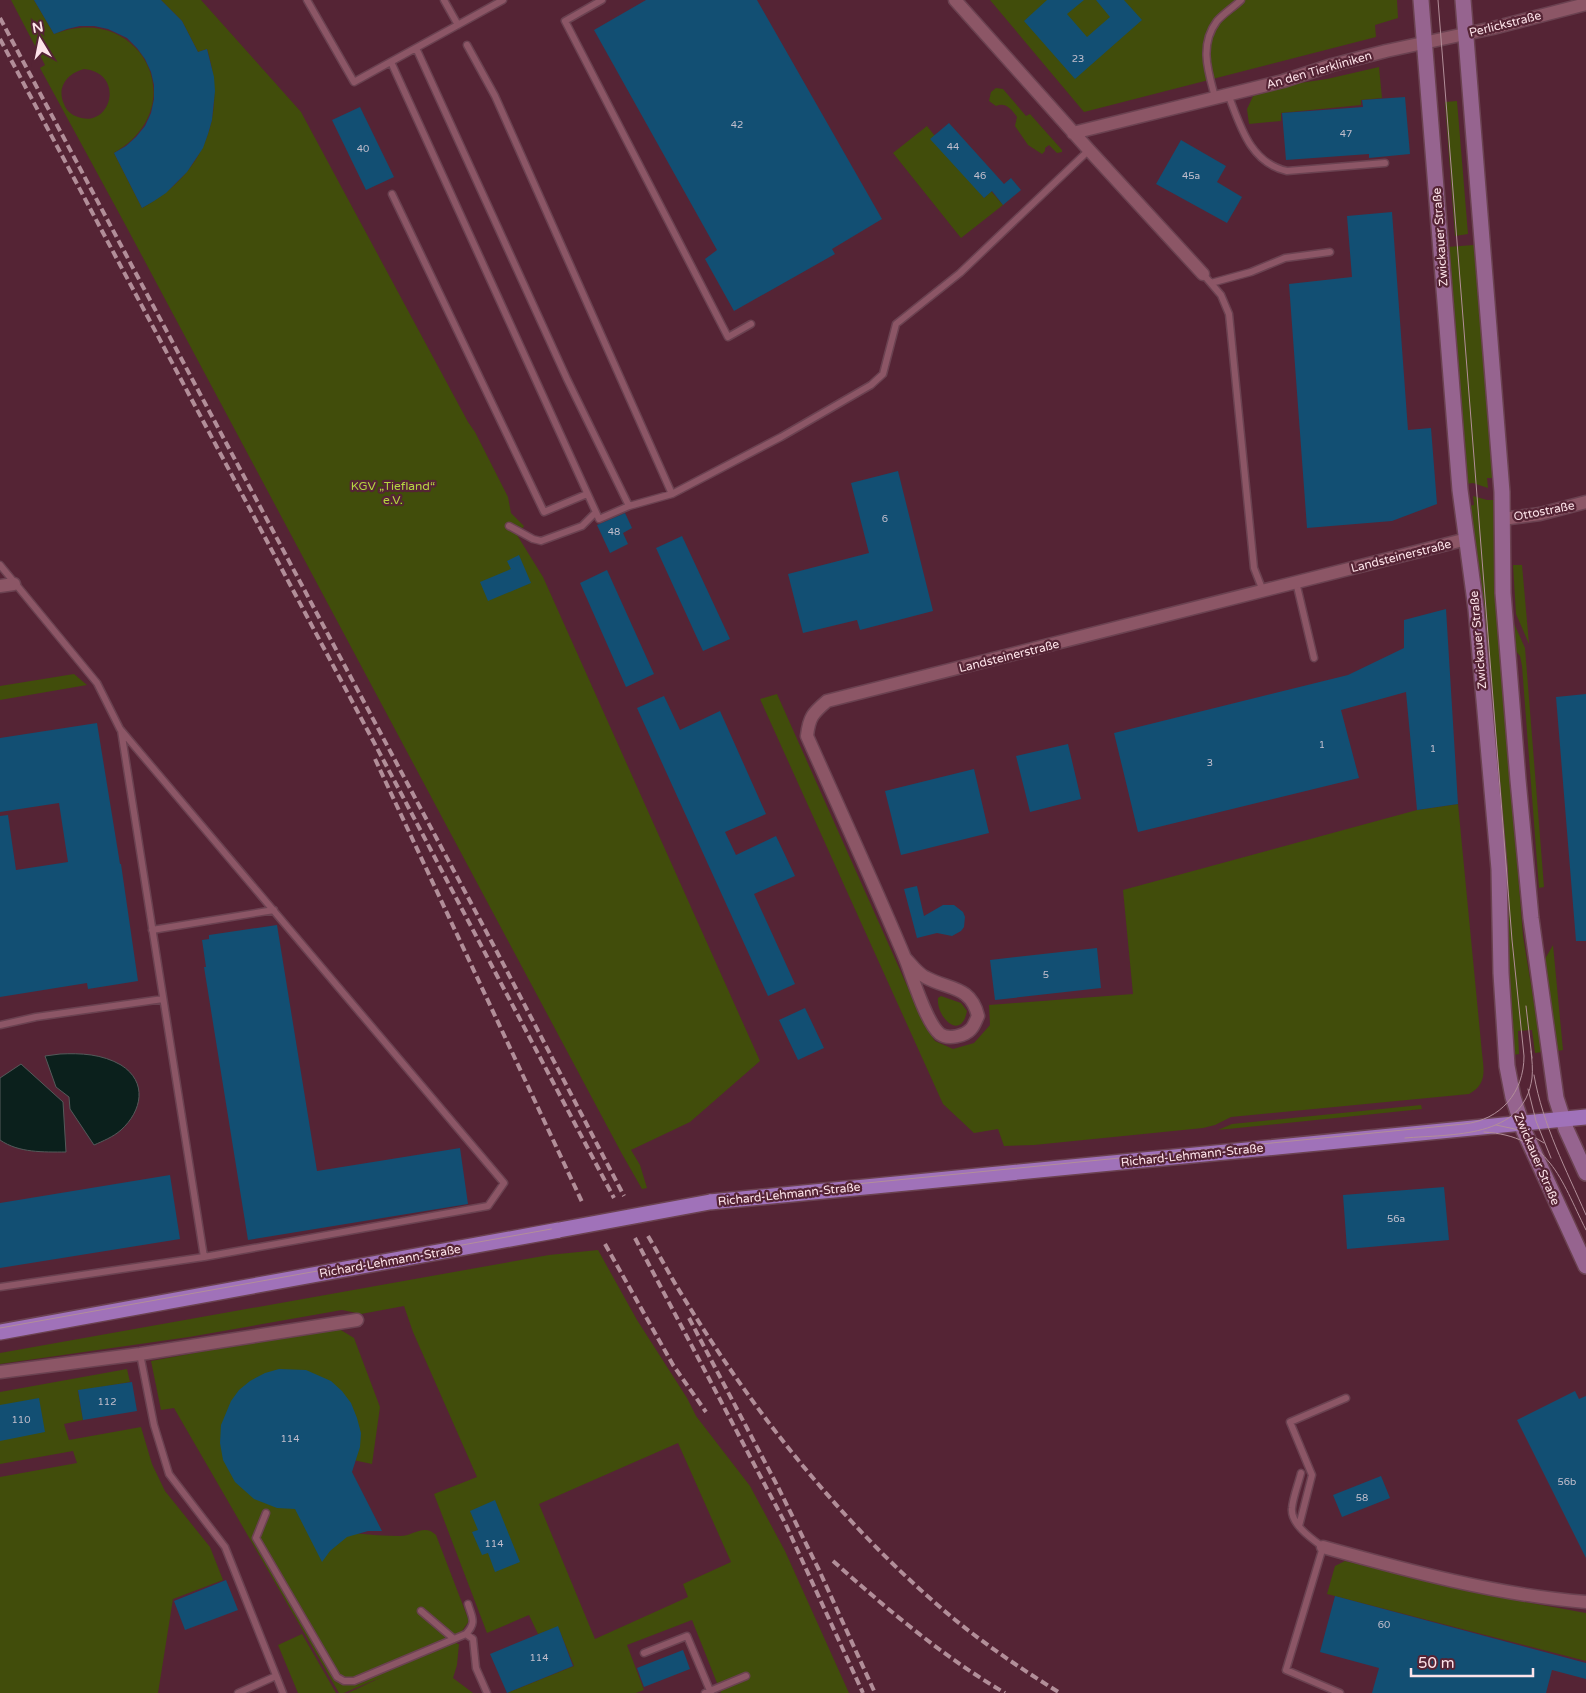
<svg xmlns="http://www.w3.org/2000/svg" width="1586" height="1693" font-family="'Varela Round',sans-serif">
	<rect width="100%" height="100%" fill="#552435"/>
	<path fill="#414d0b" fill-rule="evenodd" d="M11,0H34L54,34C140,0 195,106 114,153L142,208C203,175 228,116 207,49L198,52L182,21L161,0H201L301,112L468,422L475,432L508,497L511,513L524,526L517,535L543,577L760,1061L690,1122L631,1150L640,1165L647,1188L642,1189L622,1154L126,226L40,68L45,65ZM84,69C126,73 111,129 78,117C71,115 66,110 64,104C56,87 68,73 84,69Z
		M990,0H1397L1398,18L1375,25L1376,37L1084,112Z
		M1379,67L1382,98L1361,100V105L1281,113V121L1249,124L1247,109L1254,94L1293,84L1327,79Z
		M996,88L1003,89L1026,116L1030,114L1062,150V152L1057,153L1049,145L1045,148V151L1042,154L1028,145L1015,126L1017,117C1011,109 1006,102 996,106L989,101L991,92Z
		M1457,101L1468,234L1455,236L1445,102Z
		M927,126L984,198L991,191L1003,205L961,238L893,153Z
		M1474,245L1493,478H1487L1488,488L1473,483L1466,484L1447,247Z
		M1473,496L1487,500H1495L1494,557L1495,583L1523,936L1542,1052L1535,1053L1532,1030L1518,1031L1519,1054L1513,1055L1485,632L1479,569L1468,506L1474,505Z
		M1513,565H1522L1529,644L1516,614Z
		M1512,619L1525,648L1544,887L1539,888L1522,666L1520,656L1515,650Z
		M74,674L87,685L0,700V686Z
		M777,694L925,1026L935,1041L953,1049L974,1043L990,1025L989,1005L1133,994L1123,890L1417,810L1458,804L1482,1053C1484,1071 1487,1084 1469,1094L1231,1117L1215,1125L1203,1128L1034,1145L1004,1146L998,1129L974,1133L943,1104L760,699Z
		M1553,945L1563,1050L1558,1051L1545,959Z
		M941,996L961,1003L967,1011C961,1042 936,1017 938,998Z
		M1421,1105L1422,1109L1218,1130L1232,1124Z
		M598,1250L637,1320L687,1398L696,1416L750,1486L785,1551L849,1693H721L692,1620L627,1645L644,1690L636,1693H507L574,1666L558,1627L538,1634L529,1615L487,1633L434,1494L477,1477L413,1332L404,1306L361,1314L342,1310L189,1337L0,1364V1353L549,1255ZM678,1443L731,1562L683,1584L688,1597L595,1639L539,1504Z
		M336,1327L354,1338L380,1407L372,1464L353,1460L310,1528C339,1531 370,1536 400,1536C413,1536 424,1523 436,1535L469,1621L458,1637L457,1644H459L457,1665L453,1678L473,1693H348L384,1676L344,1693H339L174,1408L161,1410L151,1361Z
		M127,1369L130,1382L78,1391L83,1420L64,1424L69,1440L141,1427L152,1464L165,1491L210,1547L223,1580L173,1599L158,1693H0V1477L77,1463L73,1451L0,1464V1392Z
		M1345,1561L1493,1596L1586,1613V1661L1327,1594L1335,1566Z
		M302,1634L336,1693H298L278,1645Z"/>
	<path fill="#0b201c" stroke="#545a5a" d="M60,1054C81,1053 102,1054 121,1065C148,1082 142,1111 121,1130C113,1137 103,1141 94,1145L70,1109L69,1097L56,1087L45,1056Z
		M21,1064L63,1102L66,1152C43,1152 19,1153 0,1140V1078Z"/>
	<path fill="#124f73" d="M34,0H161L182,21L198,52L207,49L214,77L215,91L212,120L208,134L203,148L187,172L166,193L154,201L142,208L114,153L126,146L136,137L145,126L151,113L154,99V85L151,72L145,59L137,48L127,38L108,29L94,26H80L67,29L54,34Z
		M646,0H757L882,219L832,249L835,254L734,311L705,259L717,250L594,30Z
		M1047,0H1084L1067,14L1087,37L1110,17L1096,0H1124L1142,20L1075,79L1024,21Z
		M1405,97L1410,154L1369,158V154L1286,160L1282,113L1363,107L1362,100Z
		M360,107L394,177L366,190L332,120Z
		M949,123L1004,184L1011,178L1021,190L1003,205L992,191L984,198L930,139Z
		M1181,140L1226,166L1217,182L1242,197L1227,223L1156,184Z
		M1392,212L1408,430L1431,428L1437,504L1392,521L1307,528L1289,284L1352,277L1347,216Z
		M898,471L933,611L860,630L857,620L803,633L788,574L869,553L851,483Z
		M625,513L632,528L623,533L628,544L610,553L597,525Z
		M682,536L730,639L703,651L656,548Z
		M519,555L531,583L488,601L480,582L511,569L507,561Z
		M607,570L654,674L626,687L580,583Z
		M1446,609L1458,804L1417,810L1406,692L1341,710L1359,778L1138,832L1114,733L1348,675L1404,648V620Z
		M1586,694V941H1576L1556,697Z
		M664,696L680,730L720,711L766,814L725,832L736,855L776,836L795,876L754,894L795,984L768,996L637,708Z
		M97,723L120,864H121L138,981L88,989L87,983L0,997V816L8,815L16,870L68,862L59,803L0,812V738Z
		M1068,744L1081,799L1030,812L1016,756Z
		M974,769L989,833L901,855L885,791Z
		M917,886L924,916L943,905H954L963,912L965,917L964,927L961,931L952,936L937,933L917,938L904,889Z
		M277,925L317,1171L460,1148L468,1204L248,1240L204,967H206L202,940L209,939V935Z
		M1097,948L1101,988L995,1000L990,960Z
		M805,1008L824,1048L798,1060L779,1020Z
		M170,1175L180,1239L0,1268V1203Z
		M1444,1187L1449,1240L1347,1249L1343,1195Z
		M279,1369L306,1370L331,1381L342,1391L351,1403L357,1418L361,1433L360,1447L352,1472L382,1531H368L347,1537L330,1551L322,1562L295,1509L277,1508L254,1499L235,1482L223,1460L220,1443L221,1425L231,1401L239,1390L250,1381L265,1373Z
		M132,1382L137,1411L83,1420L78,1390Z
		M1575,1391L1579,1399L1586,1396V1558L1517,1420Z
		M39,1398L45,1432L0,1441V1405Z
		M1381,1476L1390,1498L1342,1517L1333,1495Z
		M495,1500L520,1562L495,1572L488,1553L482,1555L472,1532L478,1530L470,1511Z
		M226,1580L238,1610L185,1630L174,1601Z
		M1335,1596L1586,1663V1679L1552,1670L1546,1693H1372L1379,1668L1320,1652Z
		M558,1626L573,1666L507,1693L490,1654Z
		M683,1650L690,1669L644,1687L637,1668Z"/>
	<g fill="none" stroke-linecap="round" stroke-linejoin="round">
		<defs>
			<path id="lane" d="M307,0L354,82L503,0
				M444,0L458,25
				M602,0L565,21L728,337L751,324
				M467,45L495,96L672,494
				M416,48L567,379L629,506
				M391,62L599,519L629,506L672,494L781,437L871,385L883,374L896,324L960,273L1089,150
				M1228,94C1240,125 1250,163 1287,171L1385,163
				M1215,97C1208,71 1199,45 1217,21C1224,13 1234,7 1241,0
				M392,194L544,512L587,494
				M1203,274L1221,295L1229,314L1254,568L1263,591
				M1211,283L1251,272L1285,258L1330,252
				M509,526L533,539L541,541L582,526L595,513
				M0,565L97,683L120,729L504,1183L488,1206L204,1257
				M1296,582L1314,658
				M152,930L274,910
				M0,1025L36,1017L163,999
				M0,1287L204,1257L121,730
				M140,1354L154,1425L169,1474L225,1547L283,1693
				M1301,1473C1298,1485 1293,1497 1292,1508C1290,1524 1312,1539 1323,1547L1286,1670L1340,1693
				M266,1513L256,1538L337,1677L344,1681H354L466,1634
				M1299,1526L1312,1475L1290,1422L1346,1398
				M468,1604C472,1618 477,1622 466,1634L473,1639L476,1668L487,1693
				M421,1611L454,1639
				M644,1653L687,1636L711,1693
				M238,1693L276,1676
				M705,1693L746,1676"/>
			<path id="street" d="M955,0L1089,150L1203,274
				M1073,133L1283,81L1332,65L1386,51L1493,28L1586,4
				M1502,519L1540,514L1586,502
				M0,586L14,584
				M905,958C911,964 917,973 925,977C948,990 971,985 978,1016C976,1020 974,1026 971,1029C965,1036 948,1040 940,1034C926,1023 912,975 905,958C874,884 840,810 807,736C809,717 813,713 827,701L1467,539
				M0,1372L140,1354L357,1320
				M1323,1547C1409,1571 1497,1595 1586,1602"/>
			<path id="secondary" d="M1421,0L1460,490L1476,609L1499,869L1501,973L1507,1066L1513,1097L1524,1131L1586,1266
				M1463,0L1502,492L1503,593L1518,780L1531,918L1556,1098L1566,1129L1586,1173"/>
			<path id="primary" d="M710,1202L1586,1117
				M0,1332L559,1230"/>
		</defs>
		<use href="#lane" stroke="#6b4251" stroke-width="9"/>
		<use href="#street" stroke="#6b4251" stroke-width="15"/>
		<use href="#secondary" stroke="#6b4251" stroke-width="18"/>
		<use href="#primary" stroke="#6b4251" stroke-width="18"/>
		<use href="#lane" stroke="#8c5666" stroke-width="6"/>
		<use href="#street" stroke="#8c5666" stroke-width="12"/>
		<use href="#secondary" stroke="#96648f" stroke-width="15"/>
		<use href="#primary" stroke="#a072b9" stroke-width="15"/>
		<path stroke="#b28e99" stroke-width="1" d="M1526,1006L1532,1058
			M1534,1075C1543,1126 1566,1169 1586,1215
			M1528,1089L1536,1121L1551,1158
			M1496,1125L1524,1131L1544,1143
			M1484,1132C1550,1136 1560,1178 1586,1230
			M1405,1138C1451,1134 1524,1139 1532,1078C1533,1069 1532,1060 1531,1051
			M0,1328L735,1196L1464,1124C1501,1120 1524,1092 1524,1056L1512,940L1438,0"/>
		<path stroke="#b28e99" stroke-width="4" stroke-dasharray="8 4" stroke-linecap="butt" d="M0,18L496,950L624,1196
			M0,39L403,797L614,1198
			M375,759L583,1204
			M648,1236C660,1256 670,1276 682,1295C756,1416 845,1528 954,1619C987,1646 1023,1670 1060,1693
			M635,1238L785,1523L863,1693
			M605,1244L673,1365L706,1412
			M689,1318L778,1487L819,1570L875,1693
			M833,1561C887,1609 942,1656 1005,1693"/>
		<defs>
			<path id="primary-bridge" d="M559,1230L710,1202"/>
		</defs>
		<use href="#primary-bridge" stroke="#6b4251" stroke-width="18" stroke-linecap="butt"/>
		<use href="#primary-bridge" stroke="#a072b9" stroke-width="15"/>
	</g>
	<g text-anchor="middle" stroke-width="4.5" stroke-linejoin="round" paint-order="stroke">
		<g font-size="10" fill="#c2becc">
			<text x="1078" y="62">23</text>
			<text x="737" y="128">42</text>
			<text x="1346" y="137">47</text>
			<text x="953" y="150">44</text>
			<text x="363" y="152">40</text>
			<text x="980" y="179">46</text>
			<text x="1191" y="179">45a</text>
			<text x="885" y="522">6</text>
			<text x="614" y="535">48</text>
			<text x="1322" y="748">1</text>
			<text x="1433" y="752">1</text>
			<text x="1210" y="766">3</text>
			<text x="1046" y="978">5</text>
			<text x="1396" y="1222">56a</text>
			<text x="107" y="1405">112</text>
			<text x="21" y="1423">110</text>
			<text x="290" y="1442">114</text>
			<text x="1567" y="1485">56b</text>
			<text x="1362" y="1501">58</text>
			<text x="494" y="1547">114</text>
			<text x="1384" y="1628">60</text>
			<text x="539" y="1661">114</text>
		</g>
		<g font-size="12" fill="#fde3e9" stroke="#552435">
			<text transform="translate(1505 24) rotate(-14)" y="4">Perlickstraße</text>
			<text transform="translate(1319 70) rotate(-16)" y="4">An den Tierkliniken</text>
			<text transform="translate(1440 237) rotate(-94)" y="4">Zwickauer Straße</text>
			<text transform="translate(1544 511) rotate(-11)" y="4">Ottostraße</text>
			<text transform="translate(1401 556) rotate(-14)" y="4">Landsteinerstraße</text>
			<text transform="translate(1478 640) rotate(-95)" y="4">Zwickauer Straße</text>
			<text transform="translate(1009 656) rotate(-14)" y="4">Landsteinerstraße</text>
			<text transform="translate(1192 1155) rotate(-6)" y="4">Richard-Lehmann-Straße</text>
			<text transform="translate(1537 1159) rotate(67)" y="4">Zwickauer Straße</text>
			<text transform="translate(789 1194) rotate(-6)" y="4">Richard-Lehmann-Straße</text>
			<text transform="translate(390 1261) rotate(-10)" y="4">Richard-Lehmann-Straße</text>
		</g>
		<g font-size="12" fill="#b6d542" stroke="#552435">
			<text x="393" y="490">KGV „Tiefland“<tspan x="393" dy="14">e.V.</tspan></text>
		</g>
	</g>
	<g transform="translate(40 40) rotate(350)" stroke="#552435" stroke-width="4" paint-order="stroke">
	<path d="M0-4L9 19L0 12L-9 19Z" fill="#fde3e9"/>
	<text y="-8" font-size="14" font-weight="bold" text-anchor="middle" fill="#fde3e9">N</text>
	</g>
	<path d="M1411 1668v8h122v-8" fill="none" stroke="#fde3e9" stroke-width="2.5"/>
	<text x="1418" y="1668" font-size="15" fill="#fde3e9" stroke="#552435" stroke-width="4" paint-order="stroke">50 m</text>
</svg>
